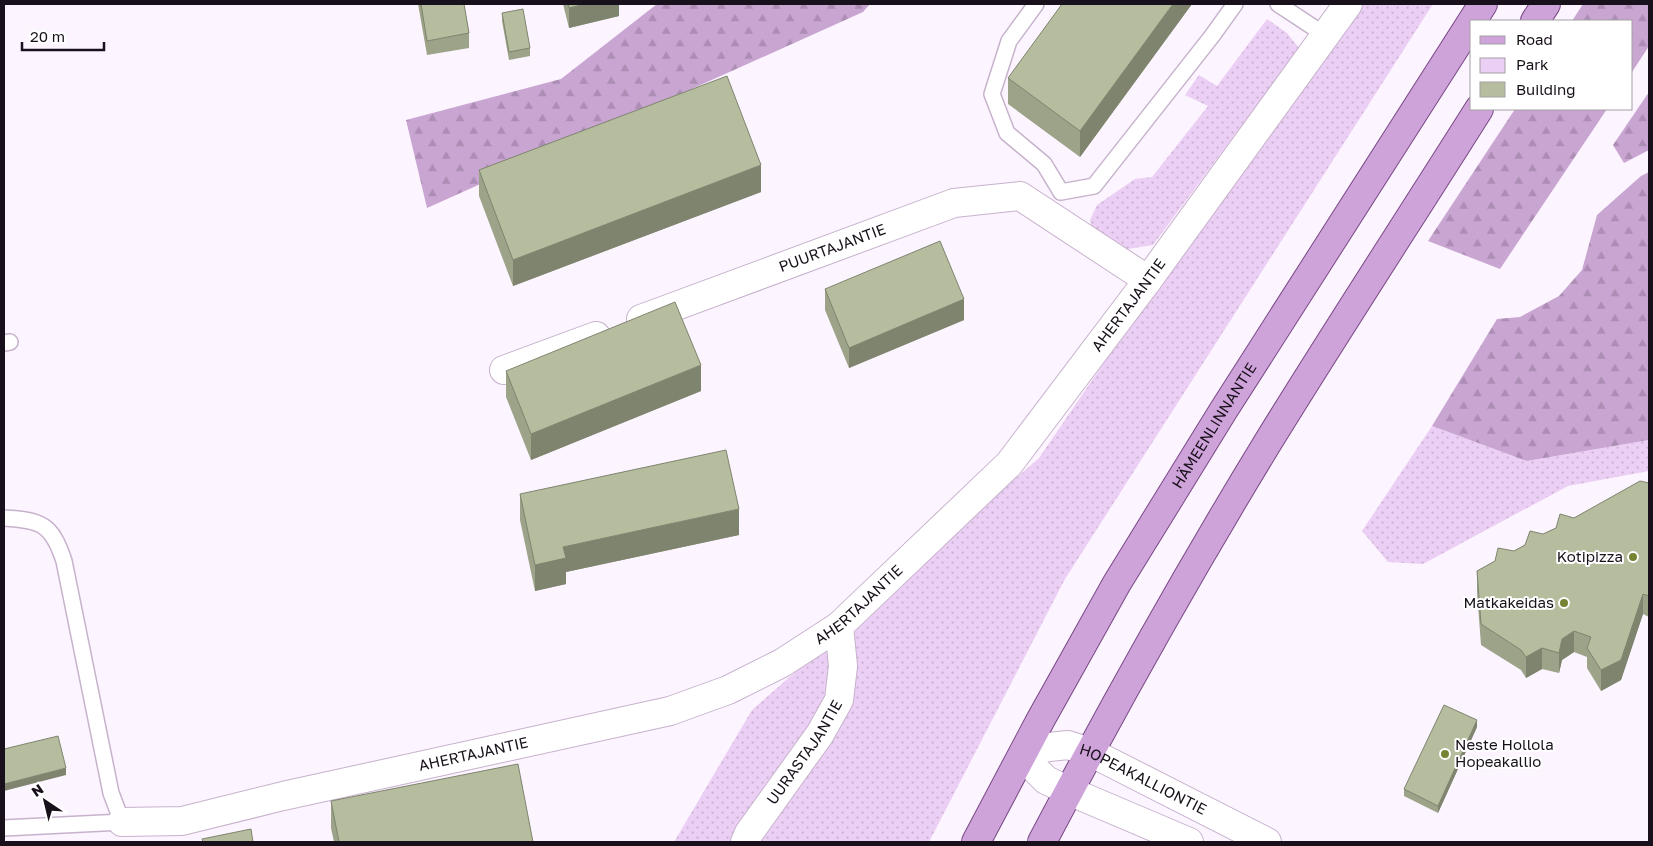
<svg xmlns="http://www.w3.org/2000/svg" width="1653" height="846" font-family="'Golos Text',sans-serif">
	<defs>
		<pattern id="green-dots" width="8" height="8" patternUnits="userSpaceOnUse" patternTransform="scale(1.25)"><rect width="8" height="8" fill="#eccff4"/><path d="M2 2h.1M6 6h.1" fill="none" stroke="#cab1d1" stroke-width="1.8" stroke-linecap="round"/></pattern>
		<pattern id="forest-firs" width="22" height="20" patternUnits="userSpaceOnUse" patternTransform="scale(1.25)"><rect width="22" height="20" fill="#c9a5d2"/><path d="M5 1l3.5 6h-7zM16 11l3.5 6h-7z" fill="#ac8db4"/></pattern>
	</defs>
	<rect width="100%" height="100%" fill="#fcf4ff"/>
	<path fill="url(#green-dots)" d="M1349,4H1433L1065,579L929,842H674L752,710L1039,458Z
		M1267,19L1287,33L1299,48L1153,245L1121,250L1094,238L1090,220L1097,205L1135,179L1152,177L1208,106L1185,95L1199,75L1217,86Z
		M1432,426L1527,461L1649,440V471L1568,486L1423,564L1388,562L1362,531Z"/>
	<path fill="url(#forest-firs)" d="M657,4H870L863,12L427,208L406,120L561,79Z
		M1583,4H1649V46L1632,72V21H1572Z
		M1649,92V150L1624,163L1613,145Z
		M1515,109H1607L1500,269L1428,241Z
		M1649,172V440L1527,461L1432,426L1497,319L1520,317L1559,296L1582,270L1597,215L1641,176Z"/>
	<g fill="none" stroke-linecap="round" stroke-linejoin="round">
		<defs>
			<path id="service" d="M1036,4L1009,41L992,94L1007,133L1044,164L1061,192L1094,186L1212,36L1235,4
				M1278,4L1325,35
				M4,343L10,342
				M4,518C41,520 52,524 64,561L111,793L122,822L4,828"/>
			<g id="minor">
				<path id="s1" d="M641,319L954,203L1020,196L1148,280"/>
				<path d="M504,370L596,336"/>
				<path id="s2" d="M122,822L182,821L283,796L670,711L728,690L782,663L839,626L1009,464L1148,280L1348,4"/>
				<path id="s3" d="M745,842L749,833L820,734L839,700L843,666L839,626"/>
				<path id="s4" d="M1189,842L1069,791L1046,780L1032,766L1024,752L1049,747L1068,745L1090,752L1267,842"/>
			</g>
			<g id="primary">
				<path d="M1535,21L1546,4"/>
				<path id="s5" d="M976,842L1041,719L1117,583L1223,411L1483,4"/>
				<path d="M1042,842C1113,707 1188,573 1268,442C1337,330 1409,220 1479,109"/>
			</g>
		</defs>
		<use href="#service" stroke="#c7b2cc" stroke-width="18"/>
		<use href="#minor" stroke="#c7b2cc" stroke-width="30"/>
		<use href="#primary" stroke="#794886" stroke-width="30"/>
		<use href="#service" stroke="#fff" stroke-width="15"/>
		<use href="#minor" stroke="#fff" stroke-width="28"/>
		<use href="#primary" stroke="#cea3d9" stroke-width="28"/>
	</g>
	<path fill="#9ca388" d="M418,4H464L469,33V48L427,55Z
		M563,4H619V16L569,28Z
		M1192,4L1080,157L1008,104V78Z
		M502,13L530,48V56L509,60L502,21Z
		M479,170L761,192L513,286L479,196Z
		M825,289L964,320L849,368L825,310Z
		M506,371L701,391L531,460L506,397Z
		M1649,483V617L1643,614L1621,680L1601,691L1587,668V657L1574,652L1562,660L1559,673L1542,669L1526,678L1521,670L1481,645L1477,592V571L1574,518Z
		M520,494L739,535L566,572V584L535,591L520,520Z
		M1477,727L1438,813L1404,796V789Z
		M331,801L533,842H334L331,828Z"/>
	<path fill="#7f846f" d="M585,4H619V16L569,28V8Z
		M1173,4H1192L1080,157V131Z
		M761,165V192L513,286V260Z
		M964,299V320L849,368V348Z
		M701,365V391L531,460V434Z
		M739,509V535L566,572V584L535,591V565L563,547Z
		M1643,594V614L1621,680L1601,691V670Z
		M1574,631V652L1562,660L1559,673V653L1562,639Z
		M1542,648V669L1526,678V657Z
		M1477,720V727L1438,813V806Z
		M66,768V775L4,791V784Z"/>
	<path fill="#b5bd9e" stroke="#7f846f" d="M421,4H464L469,33L427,41Z
		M568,4H585L569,8Z
		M1062,4H1173L1080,131L1008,78Z
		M523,9L530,48L509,52L502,13Z
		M727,76L761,165L513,260L479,170Z
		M940,241L964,299L849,348L825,289Z
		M675,302L701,365L531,434L506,371Z
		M726,450L739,509L563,547L566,558L535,565L520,494Z
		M1640,481L1649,483V596L1643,594L1621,660L1601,670L1587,648L1591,637L1574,631L1562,639L1559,653L1542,648L1526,657L1521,650L1481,624L1477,571L1495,561L1498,548L1514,551L1525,545L1530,531L1543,534L1556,528L1560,514L1574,518Z
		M1444,705L1477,720L1438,806L1404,789Z
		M58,736L66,768L4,784V749Z
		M518,764L533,842H339L331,801Z
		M251,829L253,842H203L202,839Z"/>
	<g fill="#758332" stroke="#fff" stroke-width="2">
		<circle cx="1633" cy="557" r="5"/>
		<circle cx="1564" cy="603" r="5"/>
		<circle cx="1445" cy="754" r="5"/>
	</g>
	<g text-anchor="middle" stroke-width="4" stroke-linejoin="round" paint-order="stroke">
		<g font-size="15" fill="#18101a" stroke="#fff">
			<text dy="5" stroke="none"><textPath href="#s1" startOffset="204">PUURTAJANTIE</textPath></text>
			<text dy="5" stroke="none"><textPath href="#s2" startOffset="1184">AHERTAJANTIE</textPath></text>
			<text dy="5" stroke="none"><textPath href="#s5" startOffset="480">HÄMEENLINNANTIE</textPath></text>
			<text dy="5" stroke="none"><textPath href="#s2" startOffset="779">AHERTAJANTIE</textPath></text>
			<text dy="5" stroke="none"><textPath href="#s3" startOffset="108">UURASTAJANTIE</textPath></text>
			<text dy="5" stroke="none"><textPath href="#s2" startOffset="359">AHERTAJANTIE</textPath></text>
			<text dy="5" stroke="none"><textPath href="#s4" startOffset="319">HOPEAKALLIONTIE</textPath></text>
		</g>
		<g font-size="15" fill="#18101a" stroke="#fff" text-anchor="end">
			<text x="1623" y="562">Kotipizza</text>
			<text x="1554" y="608">Matkakeidas</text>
			<text x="1455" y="750" text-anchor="start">Neste Hollola<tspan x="1455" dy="17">Hopeakallio</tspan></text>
		</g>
	</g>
	<rect width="1653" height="846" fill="none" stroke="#18101a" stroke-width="10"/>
	<rect x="1470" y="20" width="162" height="90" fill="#ffffff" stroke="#a39fa3"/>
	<rect x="1480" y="36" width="25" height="8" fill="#cea3d9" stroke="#a39fa3"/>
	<text x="1516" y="45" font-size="15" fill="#18101a">Road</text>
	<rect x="1480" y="58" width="25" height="15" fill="#eccff4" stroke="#a39fa3"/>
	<text x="1516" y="70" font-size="15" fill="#18101a">Park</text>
	<rect x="1480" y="82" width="25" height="15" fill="#b5bd9e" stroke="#a39fa3"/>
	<text x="1516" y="95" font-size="15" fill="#18101a">Building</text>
	<g transform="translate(45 801) rotate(325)" stroke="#ffffff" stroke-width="4" paint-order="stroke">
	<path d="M0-4L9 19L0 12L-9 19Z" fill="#18101a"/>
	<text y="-8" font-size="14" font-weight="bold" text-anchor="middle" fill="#18101a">N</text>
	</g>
	<path d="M22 42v8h82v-8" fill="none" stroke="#18101a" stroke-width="2.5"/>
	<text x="30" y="42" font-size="15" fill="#18101a" stroke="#ffffff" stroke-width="4" paint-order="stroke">20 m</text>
</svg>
